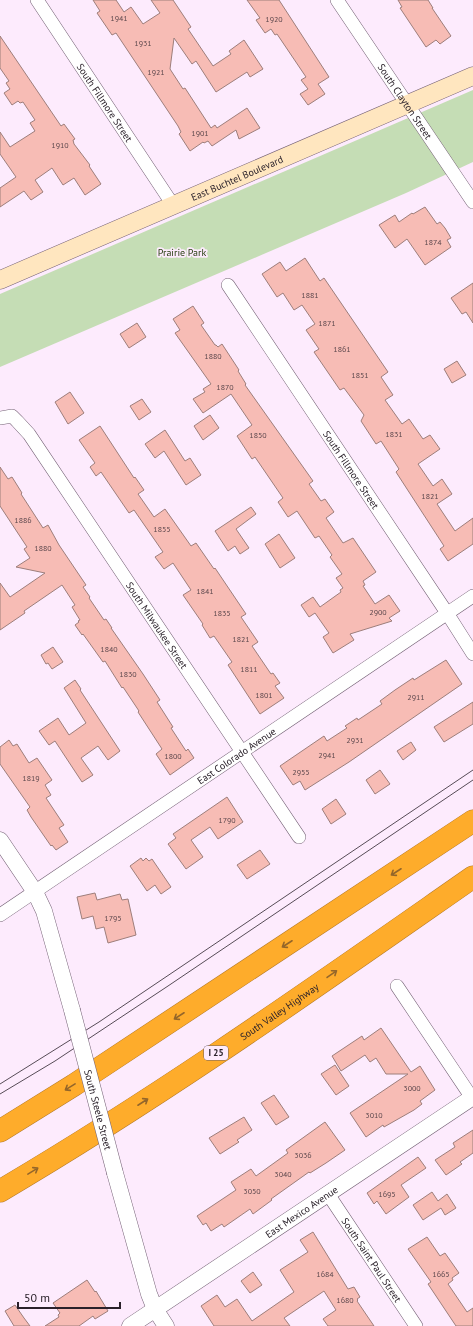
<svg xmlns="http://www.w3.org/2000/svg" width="473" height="1326" font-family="'PT Sans',sans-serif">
	<rect width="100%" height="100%" fill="#fdebfd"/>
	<path fill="#c5ddb5" d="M473,90V162L406,193L0,367V294Z"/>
	<path fill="#f7bcb5" stroke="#9d7e7b" d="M93,0H116L124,12L131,7L143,24L160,13L151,0H173L191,27L188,29L213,66L231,54L229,51L244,40L263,69L250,77L247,72L216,92L196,61L192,64L174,38L170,69L183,89L185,88L211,128L215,125L217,128L247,108L260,128L239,139L236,130L212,146L208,141L204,143L203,142L190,151L179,134L181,132L178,126L116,33L112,35L97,13L100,11Z
		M247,0H279L329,77L318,84L325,94L308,105L300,94L308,89L301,80L306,77L277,34L275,35L271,29L265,33L256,20L260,18Z
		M398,0H428L433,8H432L451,36L440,44L436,40L426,47L400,8L402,7Z
		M0,36L61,126L64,124L75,139L73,140L74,144L90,165L89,166L101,184L85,195L74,178L63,185L52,168L35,180L43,192L31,200L24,191L0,207V188L16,177L0,154V132L10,147L35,131L30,123L35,120L23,102L20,103L18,101L12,105L4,93L10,89L6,83L9,81L0,68Z
		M425,207L437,224L440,222L445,228L451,238L447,240L451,247L425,265L407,239L395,248L379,225L395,215L399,222L412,213L413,214Z
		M305,258L320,281L324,278L388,372L381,377L393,395L385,400L402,424L409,419L423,439L430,435L440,449L418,464L433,486L442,479L452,494L437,504L455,531L473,518V544L448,561L440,549L444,546L396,472L399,469L381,441L376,444L361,421L364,415L344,388L340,390L314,352L319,349L306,330L315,324L302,305L294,310L283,293L277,297L262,274L280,262L286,271Z
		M473,283V323L466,312L462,314L451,298Z
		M193,306L204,323L201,325L215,345H216L218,347L222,344L239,370L238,371L246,384L245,385L313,481L309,484L321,501L325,499L334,512L326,518L343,543L353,538L376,572L363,581L365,585L363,586L375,604L389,595L400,611L389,618L392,621L350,634L354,640L333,653L323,637L329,633L315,613L309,617L301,605L313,597L320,607L341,592L340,590L343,588L336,578L342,574L330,557L332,555L319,536L315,538L297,511L288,517L278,502L283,498L255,457L252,459L237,436L252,425L231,394L203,413L193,399L205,392L203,389L211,384L175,333L180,330L173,319Z
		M137,323L146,337L129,348L120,334Z
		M457,361L466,375L452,383L444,369Z
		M70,392L84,413L68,424L55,402Z
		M142,399L151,412L139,420L130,406Z
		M210,415L219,428L203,440L194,426Z
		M100,426L134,478L135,477L144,490L138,494L154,517L165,509L191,546L196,543L214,569L215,568L246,614L241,617L258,642L252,646L271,674L273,673L280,683L275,686L284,698L260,714L228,665L232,662L214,636L210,638L202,625L203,624L183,595L191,590L173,563L164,569L155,557L163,552L134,510L129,513L101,472L96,476L90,467L95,463L79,440Z
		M165,430L185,461L190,458L201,475L186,485L164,451L155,458L145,444Z
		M0,467L8,479L12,477L22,493L21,494L43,528L48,525L59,545L86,585L83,587L90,597L89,598L104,620L106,619L112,628H111L143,674L160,700L157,702L173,727L171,728L186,751L188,749L194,758L170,775L156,754L162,749L138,712L139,711L123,687L122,688L105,661L103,662L83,634L82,635L75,625L79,622L78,621L80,620L72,607L75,605L62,585L24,611L25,613L0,630V583L10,597L45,573L16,567L30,558L24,549L27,547L0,506Z
		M251,507L256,514L236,529L249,548L240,554L235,546L228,551L215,531Z
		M279,534L295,558L280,568L265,544Z
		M53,647L63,662L52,669L48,663L46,664L41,655Z
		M446,660L462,684L349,762L305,790L300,781L293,785L280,766L324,736L327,741L347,728L345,726L357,718L358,720L382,704L380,701L395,690L413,678L414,680Z
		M75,680L81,689L80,690L120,751L108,760L98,746L81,758L93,775L82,782L55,741L49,745L39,731L58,718L69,735L86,723L64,688Z
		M473,702V724L444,742L434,727Z
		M9,740L13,746L17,744L29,763L37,758L52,780L45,785L51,795L46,798L64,825L59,828L68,842L56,850L52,845L51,846L31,817L27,810L30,807L0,764V747Z
		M411,742L416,750L403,760L397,751Z
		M380,770L390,784L375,794L366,780Z
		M227,797L243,822L218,839L210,827L191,840L203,857L186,869L168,844L176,838L173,834Z
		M336,799L346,814L331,824L322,809Z
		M260,850L270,864L247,879L237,865Z
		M141,858L143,861L146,858L149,861L152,859L171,887L161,894L155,885L147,891L130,866Z
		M95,893L97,900L120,894L122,900L128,899L136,935L108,943L104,927L96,929L93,916L82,919L77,897Z
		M381,1028L411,1072L420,1066L435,1090L420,1101L422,1104L414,1110L384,1127L383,1125L366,1137L350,1113L408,1074H386L376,1058L370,1062L365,1055L341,1071L332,1056L362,1036L364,1040Z
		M335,1065L349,1086L336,1095L321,1074Z
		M274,1095L289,1117L276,1125L261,1103Z
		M244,1117L252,1130L237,1140L239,1142L220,1154L209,1138Z
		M325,1122L345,1150L326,1163L310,1173L309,1172L271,1199L272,1200L253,1214L250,1209L224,1227L222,1224L211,1231L206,1223L203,1225L197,1216L236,1190L231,1182L251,1169L256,1176L288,1153L286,1150Z
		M473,1130V1153L460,1162L462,1164L446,1175L435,1160L455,1147L453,1143Z
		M418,1157L426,1168L401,1185L409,1197L386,1214L377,1201L374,1204L367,1193Z
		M432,1192L438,1201L447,1194L456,1208L445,1215L441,1208L423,1220L413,1205Z
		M313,1232L348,1289L354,1287L360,1297L357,1299L358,1300L357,1301L374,1326H328L323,1319L336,1310L324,1291L284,1318L290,1326H214L201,1306L217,1295L225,1307L237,1299L252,1321L294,1292L280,1270L308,1252L300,1240Z
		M427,1237L440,1256L445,1253L459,1273L452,1278L453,1280L448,1284L467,1312L473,1308V1326H456L428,1284L431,1282L408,1249Z
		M253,1272L262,1285L250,1293L241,1281Z
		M87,1280L95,1292L96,1291L108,1311L95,1319L93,1316L79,1326H45L59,1317L58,1315L60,1313L53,1303Z
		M15,1305L24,1318L30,1326H14L5,1311Z"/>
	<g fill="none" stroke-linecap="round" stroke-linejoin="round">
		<defs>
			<g id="minor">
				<path id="s1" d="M37,0L173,205"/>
				<path id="s2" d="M337,0L473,202"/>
				<path id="s3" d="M228,285L447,613L473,654"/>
				<path id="s4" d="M0,418L12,416L17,421L29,434L299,837"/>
				<path id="s5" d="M0,915L473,596"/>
				<path d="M397,986L472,1098"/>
				<path id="s6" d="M328,1194L416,1326"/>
			</g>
			<g id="tertiary">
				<path d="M0,840L35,892L44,911L72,1010"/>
				<path d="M115,1173L149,1294L155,1309L166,1326"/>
				<path id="s7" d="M130,1326L473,1097"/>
			</g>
			<g id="secondary">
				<path id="s8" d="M0,280L473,76"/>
			</g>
			<g id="motorway">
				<path d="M0,1131L74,1085L473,821"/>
				<path id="s9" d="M0,1191C163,1095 318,985 473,877"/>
			</g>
		</defs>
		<use href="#minor" stroke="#746175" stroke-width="14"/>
		<use href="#tertiary" stroke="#746175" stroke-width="17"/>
		<use href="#secondary" stroke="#746175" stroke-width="19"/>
		<use href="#motorway" stroke="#b47b2b" stroke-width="23"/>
		<use href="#minor" stroke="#fff" stroke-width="13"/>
		<use href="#tertiary" stroke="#fff" stroke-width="16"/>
		<use href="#secondary" stroke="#ffe6bf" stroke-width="18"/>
		<use href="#motorway" stroke="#feac2b" stroke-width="22"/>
		<path stroke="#574c57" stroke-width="1" d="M0,1084L99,1022L473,770
			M0,1094L55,1061L168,986L473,780"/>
		<defs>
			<g id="tertiary-bridge">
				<path id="s10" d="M72,1010L115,1173"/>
			</g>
		</defs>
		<use href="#tertiary-bridge" stroke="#746175" stroke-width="17" stroke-linecap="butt"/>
		<use href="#tertiary-bridge" stroke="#fff" stroke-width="16"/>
	</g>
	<defs><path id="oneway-shaft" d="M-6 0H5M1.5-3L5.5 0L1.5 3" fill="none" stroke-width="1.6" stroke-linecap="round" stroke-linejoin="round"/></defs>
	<g stroke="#94662a">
		<use href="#oneway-shaft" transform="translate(396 872) rotate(147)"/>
		<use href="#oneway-shaft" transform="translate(287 944) rotate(147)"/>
		<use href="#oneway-shaft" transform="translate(332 974) rotate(-35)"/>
		<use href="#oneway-shaft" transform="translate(179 1016) rotate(147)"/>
		<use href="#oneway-shaft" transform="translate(70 1087) rotate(148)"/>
		<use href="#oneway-shaft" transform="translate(143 1102) rotate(-33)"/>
		<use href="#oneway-shaft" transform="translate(33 1171) rotate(-31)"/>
	</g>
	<g text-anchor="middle" stroke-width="3.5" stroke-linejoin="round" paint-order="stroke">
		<g font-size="8" fill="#5d484d">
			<text x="119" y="21">1941</text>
			<text x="274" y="22">1920</text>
			<text x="143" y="46">1931</text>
			<text x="156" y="75">1921</text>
			<text x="200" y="136">1901</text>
			<text x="60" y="148">1910</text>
			<text x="433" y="245">1874</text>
			<text x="310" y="298">1881</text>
			<text x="327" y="326">1871</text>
			<text x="342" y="352">1861</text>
			<text x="213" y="359">1880</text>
			<text x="360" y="378">1851</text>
			<text x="225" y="390">1870</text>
			<text x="394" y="437">1831</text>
			<text x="258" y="438">1850</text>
			<text x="430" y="499">1821</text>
			<text x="23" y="523">1886</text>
			<text x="162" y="532">1855</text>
			<text x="43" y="551">1880</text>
			<text x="205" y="594">1841</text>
			<text x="378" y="615">2900</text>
			<text x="222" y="616">1835</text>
			<text x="241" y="642">1821</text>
			<text x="109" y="652">1840</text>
			<text x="249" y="672">1811</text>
			<text x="128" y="677">1830</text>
			<text x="264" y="698">1801</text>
			<text x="416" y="700">2911</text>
			<text x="355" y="743">2931</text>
			<text x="327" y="758">2941</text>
			<text x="173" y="759">1800</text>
			<text x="301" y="775">2955</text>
			<text x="31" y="781">1819</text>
			<text x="227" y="823">1790</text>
			<text x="113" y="921">1795</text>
			<text x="412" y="1091">3000</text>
			<text x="374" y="1118">3010</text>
			<text x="303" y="1158">3036</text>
			<text x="283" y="1177">3040</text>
			<text x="252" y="1194">3050</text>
			<text x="387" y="1197">1695</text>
			<text x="325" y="1277">1684</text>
			<text x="441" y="1277">1665</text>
			<text x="345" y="1303">1680</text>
		</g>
		<rect fill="#fdebfd" stroke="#695e69" stroke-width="1" x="204" y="1046" width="24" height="14" rx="3"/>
		<g font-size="9" font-weight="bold" fill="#2a212a">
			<text x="216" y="1056">I 25</text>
		</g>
		<g font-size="10" fill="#2a212a" stroke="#fdebfd">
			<text dy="4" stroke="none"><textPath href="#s2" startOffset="122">South Clayton Street</textPath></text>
			<text dy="4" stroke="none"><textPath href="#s1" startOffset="123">South Fillmore Street</textPath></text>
			<text dy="4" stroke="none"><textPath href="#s8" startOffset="258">East Buchtel Boulevard</textPath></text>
			<text dy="4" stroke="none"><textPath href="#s3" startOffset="222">South Fillmore Street</textPath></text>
			<text dy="4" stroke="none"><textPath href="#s4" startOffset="267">South Milwaukee Street</textPath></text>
			<text dy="4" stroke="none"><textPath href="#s5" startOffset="285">East Colorado Avenue</textPath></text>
			<text dy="4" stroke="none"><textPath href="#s9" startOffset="332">South Valley Highway</textPath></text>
			<text dy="4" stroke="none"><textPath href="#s10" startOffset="103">South Steele Street</textPath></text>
			<text dy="4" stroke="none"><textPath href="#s7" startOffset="206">East Mexico Avenue</textPath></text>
			<text dy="4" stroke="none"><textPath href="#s6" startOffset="79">South Saint Paul Street</textPath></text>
		</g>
		<g font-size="10" fill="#1f3807" stroke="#fdebfd">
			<text x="182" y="256">Prairie Park</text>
		</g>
	</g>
	<path d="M18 1302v6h102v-6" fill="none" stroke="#2a212a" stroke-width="2"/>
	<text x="24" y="1302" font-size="12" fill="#2a212a" stroke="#fdebfd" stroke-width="3" paint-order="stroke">50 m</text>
</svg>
